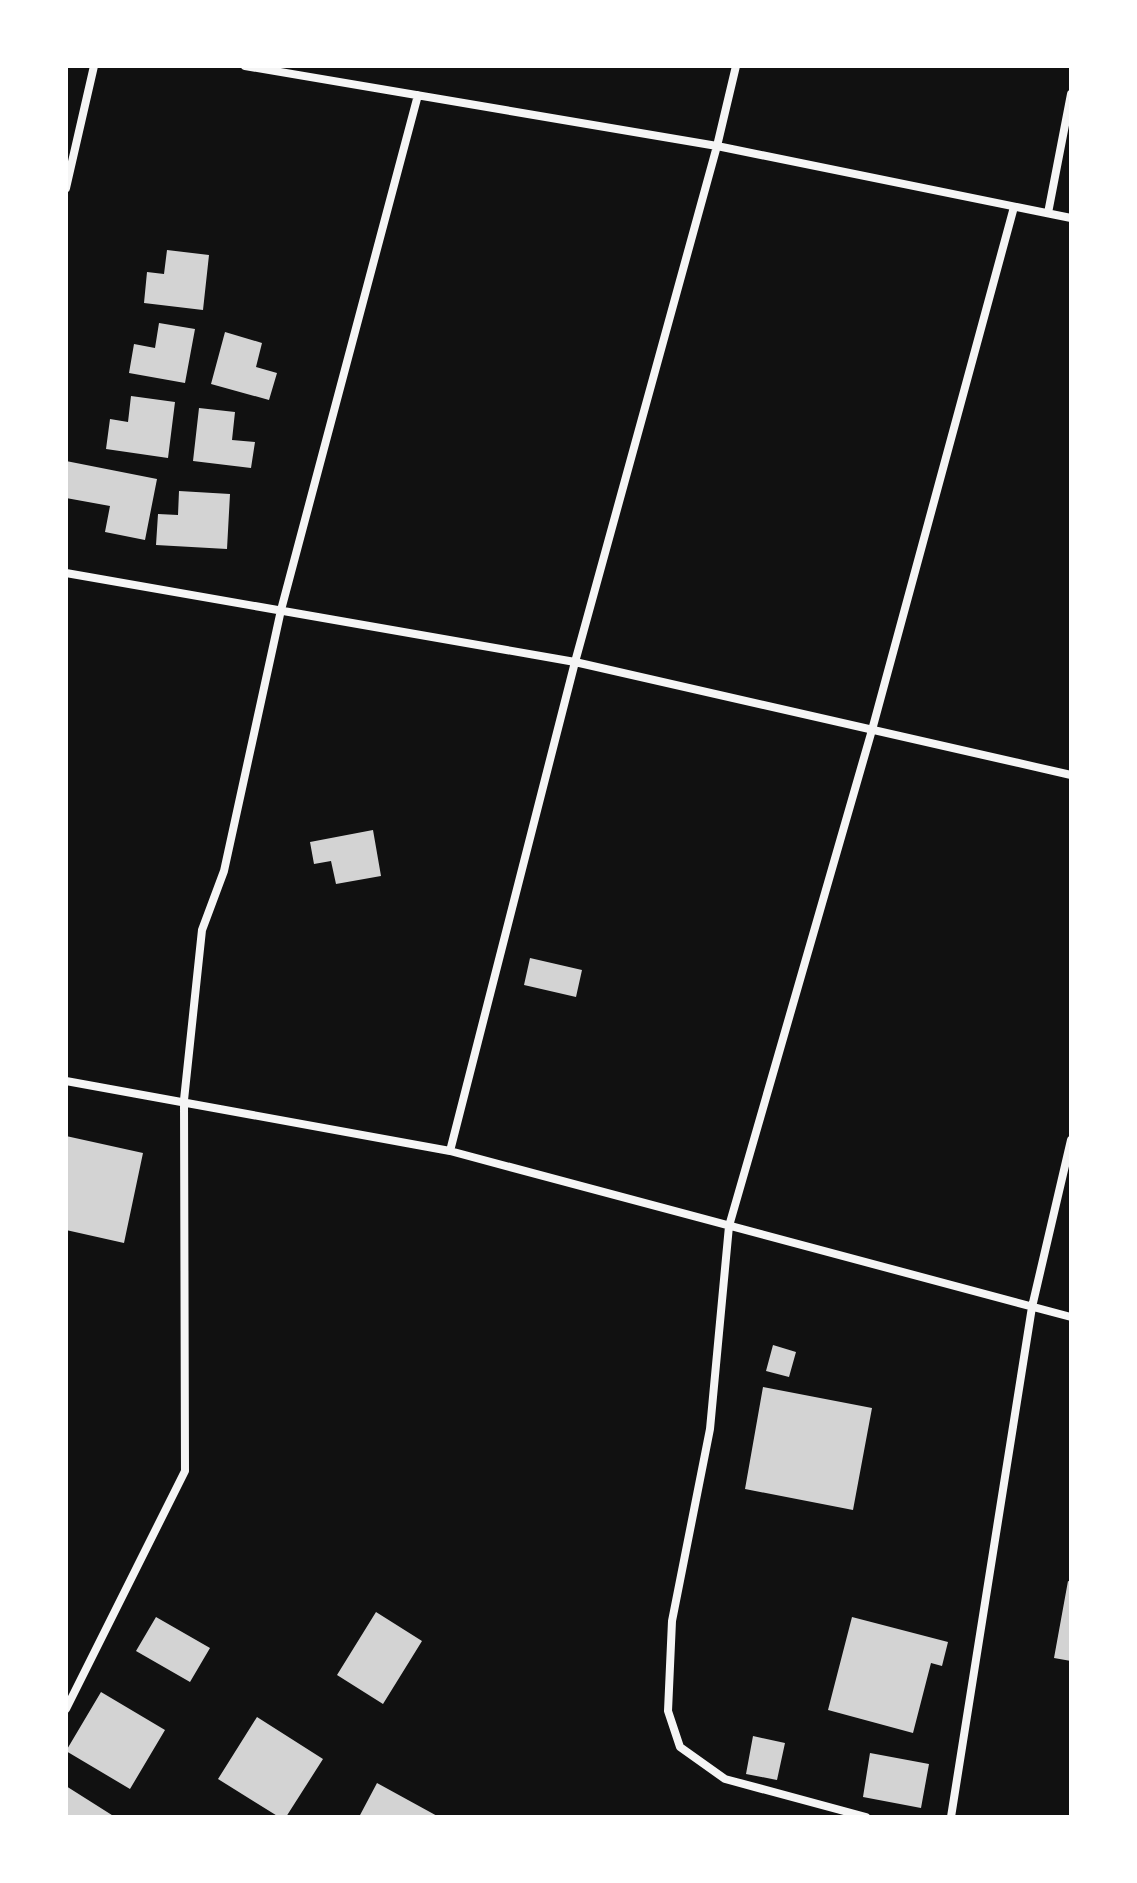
<svg xmlns="http://www.w3.org/2000/svg" width="1137" height="1883" font-family="'Playfair Display',serif">
	<rect width="100%" height="100%" fill="#111"/>
	<path fill="#d3d3d3" d="M167,250L209,255L203,310L144,303L147,272L164,274Z
		M159,323L195,329L185,383L129,373L134,344L155,348Z
		M225,332L262,343L256,367L277,373L269,400L211,384Z
		M131,396L175,402L168,458L106,449L110,419L128,422Z
		M199,408L235,412L232,440L255,442L251,468L193,461Z
		M66,461L157,479L145,540L105,532L110,506L66,498Z
		M179,491L230,494L227,549L156,545L158,514L178,515Z
		M373,830L381,876L336,884L331,861L314,864L310,842Z
		M530,958L582,970L576,997L524,985Z
		M66,1136L143,1153L124,1243L66,1230Z
		M773,1345L796,1352L789,1377L766,1371Z
		M763,1387L872,1408L853,1510L745,1489Z
		M1068,1581L1071,1582V1661L1054,1658Z
		M376,1612L422,1641L383,1704L337,1675Z
		M156,1617L210,1648L190,1682L136,1651Z
		M852,1617L948,1642L942,1666L931,1663L913,1733L828,1710Z
		M101,1692L165,1730L130,1789L66,1751Z
		M257,1717L323,1759L286,1817H279L218,1779Z
		M753,1736L785,1743L777,1780L746,1774Z
		M870,1753L929,1764L921,1808L863,1797Z
		M377,1783L439,1817H359Z
		M66,1786L115,1817H66Z"/>
	<g fill="none" stroke-linecap="round" stroke-linejoin="round">
		<path stroke="#f5f5f5" stroke-width="8" d="M245,66L717,146L1071,218
			M66,188L94,66
			M1048,213L1071,94
			M66,573L575,662L1071,775
			M66,1081L450,1151L1071,1317
			M450,1151L575,662L717,146L736,66
			M66,1709L185,1471L184,1100L202,930L224,871L281,610L418,95
			M866,1817L725,1779L680,1747L668,1711L672,1621L710,1429L729,1226L872,730L1014,207
			M951,1817L1032,1307L1071,1140"/>
	</g>
	<rect width="1137" height="1883" fill="none" stroke="#ffffff" stroke-width="136"/>
</svg>
